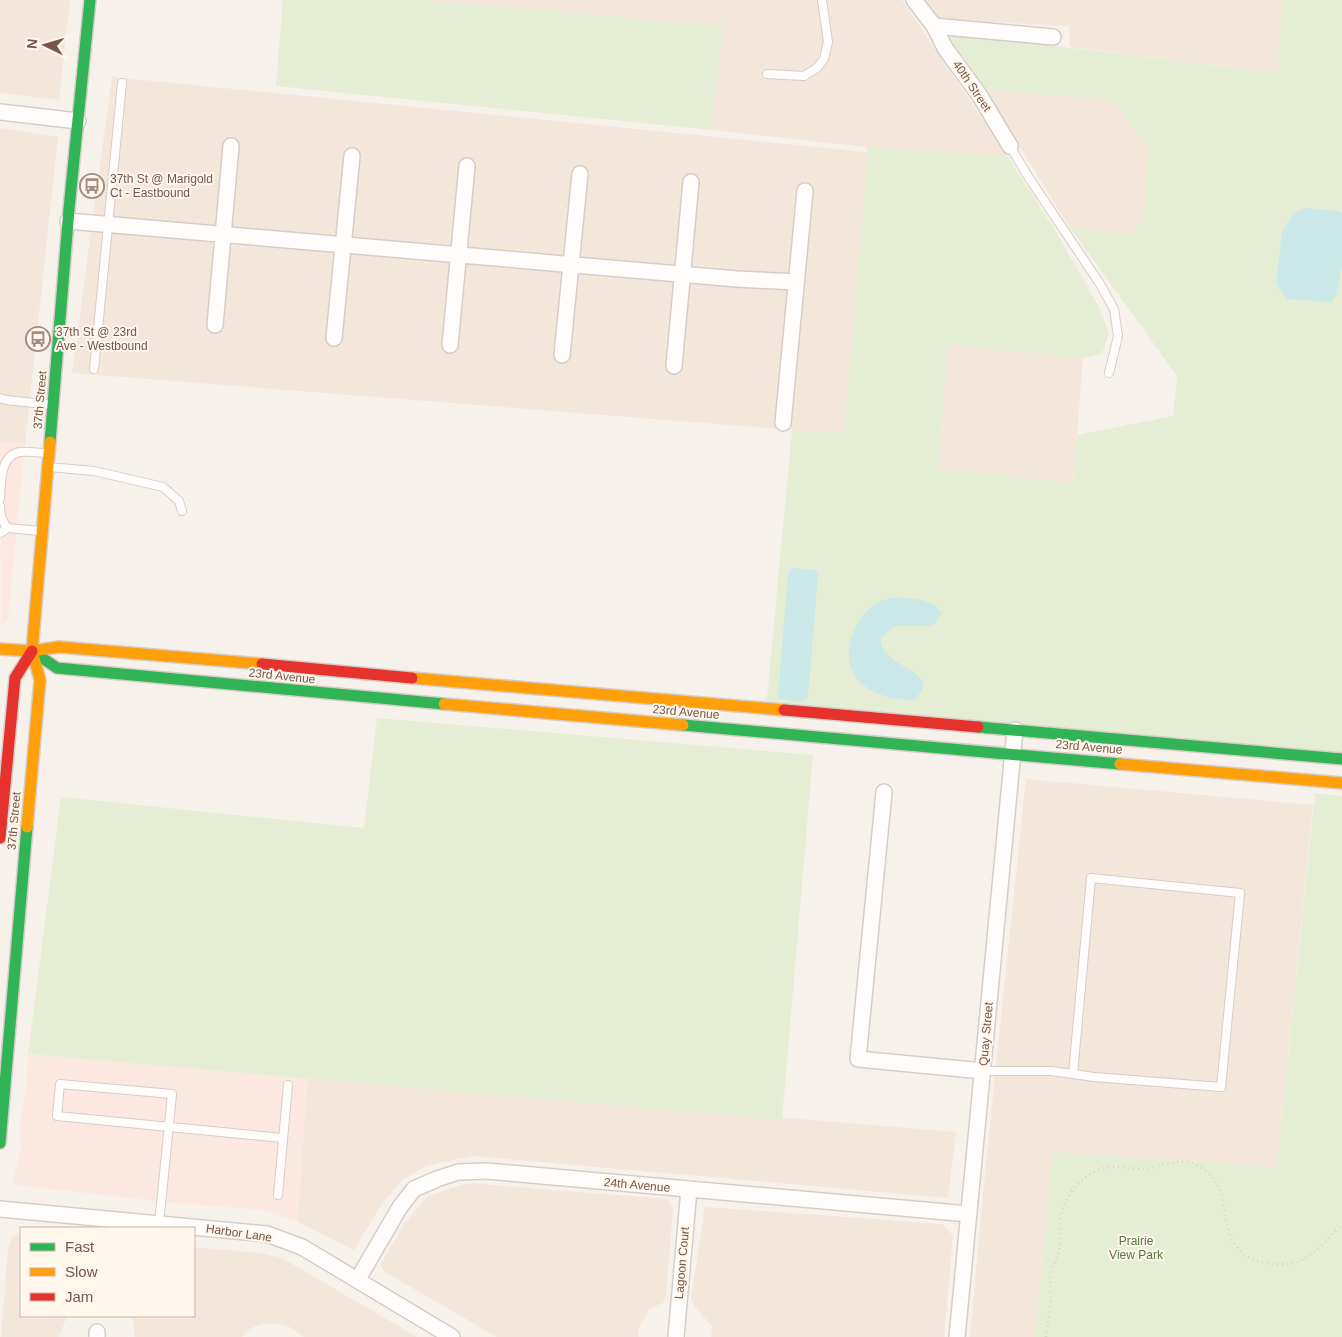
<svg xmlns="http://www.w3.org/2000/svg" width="1342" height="1337" font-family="Helvetica,sans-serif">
	<rect width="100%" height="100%" fill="#f7f1eb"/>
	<path fill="#f3e6db" d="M0,0H70L59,100L0,93Z
		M423,0H902L1008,157L866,147L711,130L723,26Z
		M923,0H1283L1277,73L1070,47L1069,26L937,19Z
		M112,77L868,152L844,434L72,373Z
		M984,90L1113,100L1149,148L1146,201L1135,236L1069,226Z
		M0,128L58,137L25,444L0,442Z
		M947,344L1083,358L1073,483L939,469Z
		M1026,779L1313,805L1277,1167L1053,1152L1035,1337H970L988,1143Z
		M308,1078L956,1132L948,1198L472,1156L425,1166L400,1182L379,1208L354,1250L296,1221Z
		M467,1183L667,1199L673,1207L666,1296L663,1303L650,1308L638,1329L639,1337H497L385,1272L380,1265L404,1224L428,1196Z
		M705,1207L943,1224L953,1236L944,1337H711L712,1326L695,1307L691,1299Z
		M20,1231L21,1316H67L59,1337H1L8,1251L12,1238Z
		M194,1247L260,1253L282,1258L417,1337H304L290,1327L274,1323L262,1324L251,1328L242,1337H135L133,1320L130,1316H194Z"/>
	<path fill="#fbe8e1" d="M0,441L25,444L8,619L1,625Z
		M28,1054L308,1078L298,1222L261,1210L174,1203L15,1185L13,1180L21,1149L20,1122L26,1088Z"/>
	<path fill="#e5eed4" d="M283,0H423L723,26L711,130L276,86Z
		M1283,0H1342V757L766,709L792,430L844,433L868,152L866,147L1008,157L1055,230L1099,307L1109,333L1102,354L1083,358L947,345L939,469L1073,483L1077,435L1173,416L1177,376L1069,226L1135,236L1146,201L1149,148L1113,100L984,90L942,32L1277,73Z
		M377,718L813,755L782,1120L28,1054L61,797L364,828Z
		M1315,793L1342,796V1337H1035L1053,1152L1277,1167Z"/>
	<path fill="#cbe9e9" d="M1304,208L1337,211L1342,213V265L1336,296L1331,302L1287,299L1276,284L1282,232L1293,214Z
		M791,568L817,570L818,576L808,697L801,702L779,699L778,696L788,574Z
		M899,597C915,600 934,598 942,613L933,626H896L881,637C878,659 912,666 923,681L922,690L915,700C877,701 839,682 851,639C855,623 863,612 877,603C883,599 892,598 899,597Z"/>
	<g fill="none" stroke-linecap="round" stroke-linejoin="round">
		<defs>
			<path id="lane" d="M767,74L804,76L817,68L824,59L828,42L822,0
				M1010,146L1029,178L1100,284L1114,309L1118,336L1109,373
				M94,369L122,83
				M0,398L6,400L52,405
				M49,467L94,471L163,487L179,501L182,511
				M0,499C1,484 0,459 16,453C24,450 38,453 47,453
				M0,506L1,517L7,528
				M0,533L8,528L40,531
				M983,1071H1051L1073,1074L1091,878L1240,893L1221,1087L1094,1077L1073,1074
				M278,1195L288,1085
				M159,1224L172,1094L60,1084L57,1116L283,1138"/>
			<path id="street" d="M914,0L934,26L945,48L980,96L1010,146
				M934,26L1053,37
				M0,112L78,121
				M68,221L737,279L796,282
				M215,325L231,146
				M334,338L352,156
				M450,345L467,166
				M562,355L580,174
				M674,366L691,182
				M783,423L805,191
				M884,792L858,1059L983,1071
				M0,1209L267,1234L302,1247L452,1337
				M358,1279L400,1207L414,1189L437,1179L458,1172L487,1171L969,1214
				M97,1337V1332
				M676,1337L689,1189
				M957,1337L1015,730"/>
			<path id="fast" d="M50,442L69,209L90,0
				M32,651L57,668L444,704
				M683,725L1120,764
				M978,727L1342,759
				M0,1143L27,827"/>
			<path id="slow" d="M0,649L32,651L59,647L262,664
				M412,678L784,710
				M444,704L683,725
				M1120,764L1342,783
				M27,827L40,680L32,651L50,442"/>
			<path id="jam" d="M262,664L412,678
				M784,710L978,727
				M0,838L15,678L32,651"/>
		</defs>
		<use href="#lane" stroke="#d6cdc8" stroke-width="10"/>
		<use href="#street" stroke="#d6cdc8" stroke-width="18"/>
		<use href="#fast" stroke="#d7cdc7" stroke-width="14"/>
		<use href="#slow" stroke="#d7cdc7" stroke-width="14"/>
		<use href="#jam" stroke="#d7cdc7" stroke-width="14"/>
		<path stroke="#dad1cd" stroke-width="2.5" stroke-dasharray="1 4" stroke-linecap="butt" d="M1046,1337C1048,1323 1050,1310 1051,1296C1051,1290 1049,1283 1050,1277C1052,1266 1059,1256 1060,1245C1061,1240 1059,1235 1059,1230C1059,1201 1080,1172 1109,1167C1120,1165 1132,1170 1143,1169C1168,1166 1183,1152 1207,1172C1238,1197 1209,1252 1266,1263C1304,1271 1318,1248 1342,1224"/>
		<use href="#lane" stroke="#fefdfc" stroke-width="8"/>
		<use href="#street" stroke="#fefdfc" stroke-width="15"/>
		<use href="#fast" stroke="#30b455" stroke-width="11"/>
		<use href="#slow" stroke="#ff9f0a" stroke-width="11"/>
		<use href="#jam" stroke="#e5322d" stroke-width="11"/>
	</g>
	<defs>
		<symbol id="bus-ring" viewBox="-11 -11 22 22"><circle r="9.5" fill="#fff6ec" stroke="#a48c82" stroke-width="1.5"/><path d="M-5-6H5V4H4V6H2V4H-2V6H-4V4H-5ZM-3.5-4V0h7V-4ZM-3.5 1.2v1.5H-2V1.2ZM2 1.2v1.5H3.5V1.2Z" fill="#a48c82"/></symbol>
	</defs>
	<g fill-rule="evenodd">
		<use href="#bus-ring" x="78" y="172" width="28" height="28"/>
		<use href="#bus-ring" x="24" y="325" width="28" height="28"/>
	</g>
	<g text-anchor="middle" stroke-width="4" stroke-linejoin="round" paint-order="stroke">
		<g font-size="12" fill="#785649" stroke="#fff6ec">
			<text transform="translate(972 86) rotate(56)" y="4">40th Street</text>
			<text transform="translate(40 400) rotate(-85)" y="4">37th Street</text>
			<text transform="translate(282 676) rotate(6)" y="4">23rd Avenue</text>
			<text transform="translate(686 712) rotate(5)" y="4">23rd Avenue</text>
			<text transform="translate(1089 747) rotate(5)" y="4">23rd Avenue</text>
			<text transform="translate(14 821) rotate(-85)" y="4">37th Street</text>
			<text transform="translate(986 1034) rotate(-85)" y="4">Quay Street</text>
			<text transform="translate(637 1185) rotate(5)" y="4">24th Avenue</text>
			<text transform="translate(239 1233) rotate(8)" y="4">Harbor Lane</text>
			<text transform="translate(682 1263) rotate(-85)" y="4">Lagoon Court</text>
		</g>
		<g font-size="12" fill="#785649" stroke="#fff6ec" text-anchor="start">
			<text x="110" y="183">37th St @ Marigold<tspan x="110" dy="14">Ct - Eastbound</tspan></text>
			<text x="56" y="336">37th St @ 23rd<tspan x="56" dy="14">Ave - Westbound</tspan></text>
		</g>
		<g font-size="12" fill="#53783d" stroke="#fff6ec">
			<text x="1136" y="1245">Prairie<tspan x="1136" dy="14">View Park</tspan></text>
		</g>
	</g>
	<rect x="20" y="1227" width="175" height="90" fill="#fff6ec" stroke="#c9b6ab"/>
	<rect x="30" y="1243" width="25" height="8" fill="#30b455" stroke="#c9b6ab"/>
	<text x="65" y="1252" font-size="15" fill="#785649">Fast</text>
	<rect x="30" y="1268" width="25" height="8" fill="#ff9f0a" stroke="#c9b6ab"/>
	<text x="65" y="1277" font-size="15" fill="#785649">Slow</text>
	<rect x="30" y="1293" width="25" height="8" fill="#e5322d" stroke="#c9b6ab"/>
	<text x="65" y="1302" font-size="15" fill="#785649">Jam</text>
	<g transform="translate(45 45) rotate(275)" stroke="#fff6ec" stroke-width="4" paint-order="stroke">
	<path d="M0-4L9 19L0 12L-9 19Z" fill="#785649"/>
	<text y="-8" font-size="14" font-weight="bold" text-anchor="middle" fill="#785649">N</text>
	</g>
</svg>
